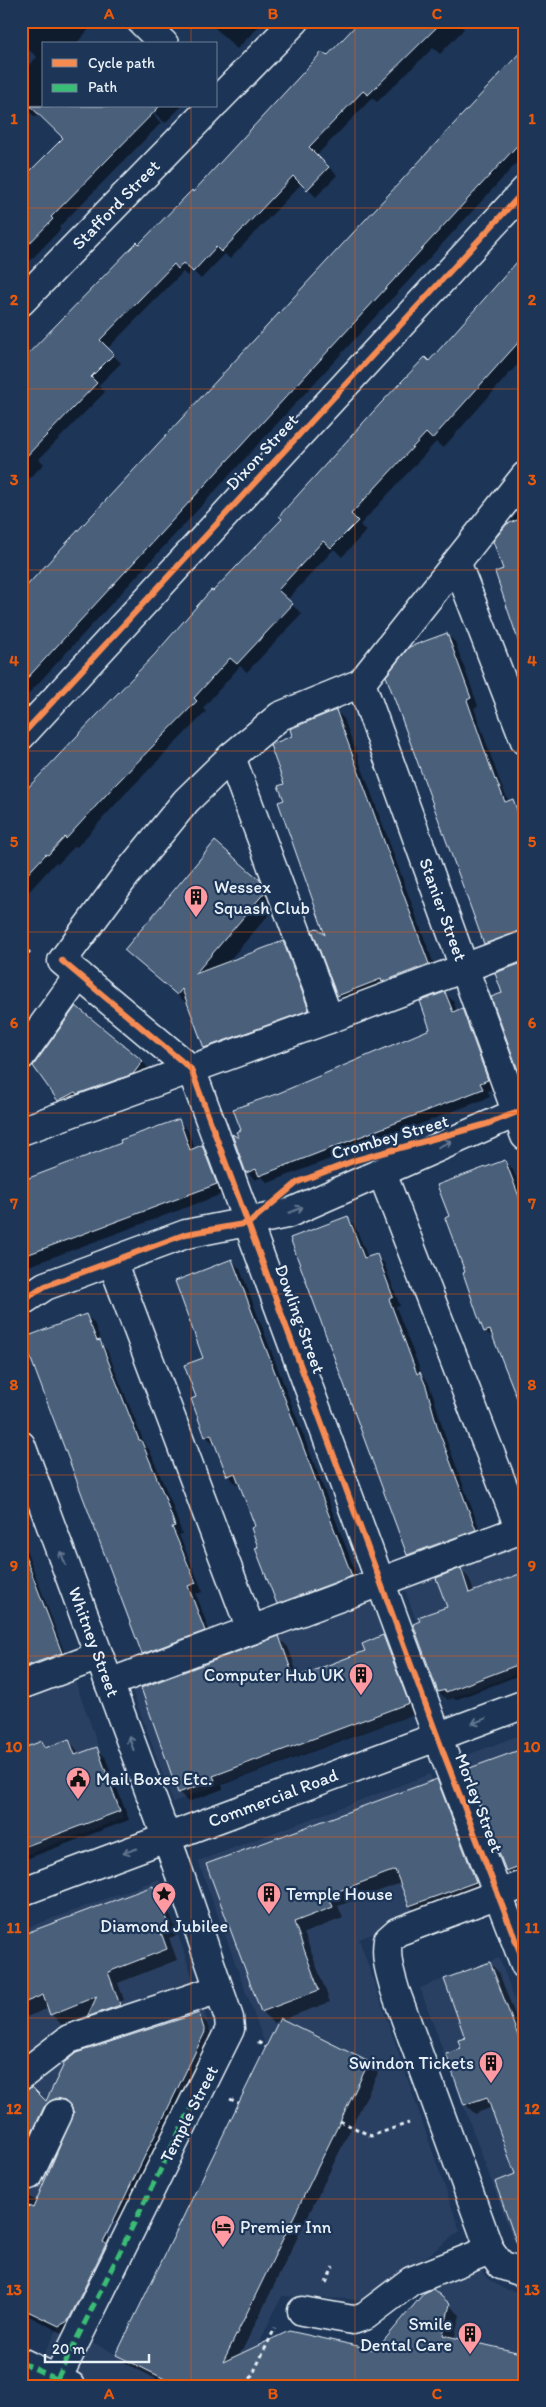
<svg xmlns="http://www.w3.org/2000/svg" width="546" height="2407" font-family="Itim,sans-serif">
	<rect width="100%" height="100%" fill="#1d3557"/>
	<filter id="ink" filterUnits="userSpaceOnUse"><feTurbulence type="fractalNoise" baseFrequency=".02" numOctaves="2"/><feDisplacementMap in="SourceGraphic" scale="10" xChannelSelector="R" yChannelSelector="G"/><feConvolveMatrix kernelMatrix="1 2 1 2 8 2 1 2 1" color-interpolation-filters="sRGB"/></filter>
	<g filter="url(#ink)">
		<path fill="#2a4162" d="M525,1539V1671L445,1701L403,1584Z
			M372,1593L416,1713L173,1802L129,1682Z
			M73,1675L124,1818L21,1857V1694Z
			M525,1733V1878L503,1886L454,1760Z
			M430,1774L476,1895L359,1939L460,2231L370,2300L282,2296L238,2386H21L36,2368L59,2327L21,2308V1930L159,1879L211,2032L209,2042L184,2097L176,2092L149,2146L103,2242L107,2244L69,2321L59,2326L116,2354L266,2047L198,1861Z
			M499,1958L525,2027V2238L514,2242L420,1988Z
			M479,2267L488,2279L504,2289L525,2294V2386L385,2352L390,2334L430,2286Z"/>
		<path fill="#0007" d="M21,21H96L76,44H44V106H182L165,123L151,110L150,111L161,123L59,227L61,229L21,270V182L65,138L40,114L35,117L21,104V73L37,57L21,43Z
			M208,21H264L237,49Z
			M363,21H465L461,26L464,29L440,54L433,48L377,102L372,98L316,156L337,175L316,197L302,183L230,259L225,254L201,279L192,270L187,276L183,272L107,349L121,363L98,386L105,392L39,459L44,464L21,487V364Z
			M525,49V154L21,702V593Z
			M525,256V356L443,448L436,442L360,525L366,531L342,557L334,549L287,600L302,614L247,672L240,666L203,708L206,712L124,795L77,847L75,846L58,864L56,862L24,897L21,895V798L211,592L213,593L429,362Z
			M525,507V652L513,627L496,573L505,570L495,541L521,508Z
			M447,634L455,642L478,706L474,708L501,785L509,802L513,801L521,809L525,819V939L493,951L485,943Z
			M336,711L344,719L437,973L346,1003L338,995L328,939L285,801L286,785L294,737Z
			M259,880L272,894L277,905L227,963L283,942L295,955L321,1022L218,1060L205,1047L190,1006L125,950Z
			M525,963V1075L519,1069L504,994Z
			M445,993L453,1001L457,1012L462,1010L470,1018L495,1088L488,1091L490,1097L268,1183L262,1177L255,1180L247,1172L241,1141L243,1131L280,1094L432,1030Z
			M142,1061L150,1070L67,1108L35,1066Z
			M179,1121L187,1129L195,1149L202,1146L211,1155L225,1193L21,1269V1182Z
			M505,1161L513,1170L525,1200V1421L495,1339L485,1331L467,1273Z
			M347,1218L355,1226L368,1258L376,1255L384,1263L400,1306L396,1307L422,1375L428,1382L433,1395L446,1439L483,1538L416,1563L408,1555Z
			M232,1261L240,1269L360,1584L286,1611L278,1603L260,1547L257,1527L240,1482L236,1484L228,1475L216,1443L214,1444L206,1436L197,1397L205,1358Z
			M86,1315L94,1323L103,1346L107,1350L145,1445L149,1449L172,1504L182,1534L179,1535L203,1592L196,1594L212,1639L151,1662L143,1654Z
			M21,1536L67,1660L21,1677Z
			M461,1570L469,1578L474,1592L525,1573V1673L455,1700L454,1698L447,1700L439,1692L448,1607Z
			M383,1637L392,1646L417,1713L222,1785L223,1789L188,1802L179,1792L279,1638L288,1647L299,1678L366,1652Z
			M69,1740L80,1754L96,1748L105,1757L129,1820L21,1861V1751L42,1743L47,1748Z
			M525,1749V1879L516,1880L507,1871Z
			M437,1781L448,1792L487,1893L421,1917L410,1906L401,1883L338,1906L343,1918L304,1933L330,2002L273,2023L262,2012L208,1865Z
			M153,1887L164,1898L178,1935L169,1938L177,1960L118,1983L124,2000L62,2025L51,2014L49,2008L21,2019V1936Z
			M490,1963L499,1973L525,2041V2240L517,2175L492,2107L475,2114L465,2104L463,2049Z
			M198,2014L207,2023L214,2042L123,2228L54,2162L75,2112L73,2108L66,2107L38,2147L21,2130L46,2103Z
			M368,2063L378,2073L240,2355L377,2352L449,2305L460,2315L454,2339L522,2355L525,2348V2386H170L127,2364L117,2354Z
			M21,2193L106,2235L117,2246L70,2337L21,2312Z"/>
		<path fill="#495e7a" stroke="#e8f1f8" d="M360,21H443L368,95L363,91L309,147L329,167L307,190L293,176L221,252L216,247L193,272L183,263L178,269L174,264L100,340L114,354L91,377L97,383L21,462V361L137,242L139,244L192,190L193,192L322,52L327,56Z
			M525,47V137L21,685V592Z
			M30,106H160L51,217L53,219L21,252V180L63,138Z
			M525,253V335L432,439L426,433L351,514L358,521L331,548L323,541L278,590L293,604L237,664L230,658L194,698L197,701L115,785L66,839L65,837L48,855L46,854L21,881V795L155,654L211,590L213,591L282,519L279,516L381,403L425,357L429,361Z
			M525,517V645L520,646L495,572L503,569L493,541L507,524Z
			M447,633L471,698L467,700L495,780L496,779L505,802L513,799L525,832V930L484,944L386,676L409,647Z
			M336,710L429,964L382,982L381,979L337,996L312,930L317,928L325,935L278,802L284,800L278,786L284,784L270,745L292,736L290,729Z
			M215,841L260,880L265,892L195,974L283,941L309,1010L204,1048L182,989L177,995L124,950Z
			M525,962V1067L518,1070L491,997L502,993L495,973Z
			M445,992L453,1012L462,1008L488,1080L480,1083L483,1089L259,1176L256,1169L246,1173L232,1134L239,1138L236,1132L241,1130L233,1109L279,1093L430,1029L420,1001Z
			M76,1006L143,1061L133,1074L77,1094L75,1092L58,1101L33,1066Z
			M179,1119L190,1150L202,1145L217,1184L21,1257V1181L121,1143L120,1140Z
			M505,1160L525,1212L523,1413L490,1330L484,1332L477,1314L463,1273L465,1272L445,1218L449,1216L437,1185Z
			M348,1216L364,1258L377,1254L393,1297L389,1299L417,1374L420,1372L426,1386L438,1429L476,1530L407,1555L290,1238Z
			M232,1259L352,1576L277,1604L255,1548L258,1547L251,1528L255,1526L235,1473L227,1476L211,1434L205,1437L191,1399L196,1397L184,1365L203,1358L175,1281Z
			M86,1314L97,1341L100,1340L139,1440H141L164,1495L175,1526L172,1527L196,1583L188,1586L205,1631L142,1654L23,1338Z
			M24,1553L62,1653L21,1668V1554Z
			M461,1568L469,1593L525,1572V1662L446,1692L445,1690L438,1692L413,1624L420,1621L418,1617L447,1607L436,1578Z
			M383,1635L409,1703L213,1776L215,1780L178,1793L141,1688L279,1636L294,1678L365,1651L362,1644Z
			M69,1739L75,1755L97,1747L120,1811L21,1848V1749L42,1741L45,1748Z
			M525,1748V1864L506,1871L467,1769Z
			M437,1779L476,1882L409,1906L395,1870L328,1895L333,1907L294,1922L319,1990L261,2012L206,1864Z
			M153,1886L168,1924L159,1927L167,1949L108,1972L120,2005L87,2017L97,1996L50,2015L43,1995L21,2004V1935Z
			M490,1962L525,2054V2254L521,2255L495,2182L515,2174L487,2097L464,2105L446,2054L461,2049L458,2040L465,2038L444,1979Z
			M199,2013L205,2032L103,2242L106,2244L68,2321L59,2326L21,2308V2203L33,2208L74,2113L71,2106L65,2100L57,2098L50,2101L44,2107L29,2139L21,2132V2091L32,2087L46,2101L65,2062L76,2053Z
			M280,2018L369,2062L223,2362L289,2331L376,2350L424,2293L433,2289L450,2304L443,2335L525,2354V2386H170L175,2384L116,2355Z"/>
		<g fill="none" stroke-linecap="round" stroke-linejoin="round">
			<defs>
				<g id="minor">
					<path d="M141,21L164,44"/>
					<path d="M216,102L295,21"/>
					<path id="s1" d="M21,302L212,106"/>
					<path d="M525,476L361,683L280,716L231,757L186,801L126,875L62,961L191,1069L445,1757L525,1965"/>
					<path d="M457,564L525,741"/>
					<path id="s2" d="M361,683L525,1136"/>
					<path d="M21,736L525,190"/>
					<path d="M231,757L329,1019"/>
					<path d="M21,1056L79,975"/>
					<path d="M21,1131L329,1019L525,945"/>
					<path d="M382,1173L520,1530"/>
					<path d="M112,1261L251,1630"/>
					<path d="M21,1302L45,1286L186,1234L287,1214L525,1109"/>
					<path id="s3" d="M21,1445L174,1858L229,2018L230,2029L57,2379"/>
					<path d="M109,1683L525,1528"/>
					<path d="M21,1685L99,1656"/>
					<path d="M525,1884L397,1932L388,1940C385,1958 390,1972 395,1990L490,2250L501,2265L525,2273"/>
					<path id="s4" d="M21,1892L525,1704"/>
					<path d="M21,2076L69,2039L219,1989"/>
					<path d="M29,2175L58,2114"/>
					<path d="M302,2311L353,2320L365,2316L411,2281L490,2250"/>
					<path d="M21,2362L71,2386"/>
				</g>
			</defs>
			<use href="#minor" stroke="#e8f1f8" stroke-width="31"/>
			<path stroke="#e8f1f8" stroke-width="3" stroke-dasharray="4 4" stroke-linecap="butt" d="M21,945L31,954
				M258,2042L266,2047
				M230,2099L239,2103
				M340,2121L371,2136L409,2123
				M326,2283L333,2267
				M247,2386L275,2328"/>
			<use href="#minor" stroke="#1d3557" stroke-width="28"/>
			<path stroke="#3abd76" stroke-width="5" stroke-dasharray="10 5" stroke-linecap="butt" d="M21,2362L71,2386
				M57,2379L194,2102"/>
			<defs>
				<path id="cycleway" d="M21,736L525,190
					M62,961L191,1069L445,1757L525,1965
					M21,1302L45,1286L186,1234L249,1223L298,1182L356,1160L487,1124L525,1109"/>
			</defs>
			<use href="#cycleway" stroke="#1d3557" stroke-width="9"/>
			<use href="#cycleway" stroke="#f68b52" stroke-width="6"/>
		</g>
		<defs><path id="oneway-shaft" d="M-6 0H5M1.5-3L5.5 0L1.5 3" fill="none" stroke-width="1.6" stroke-linecap="round" stroke-linejoin="round" transform="scale(1.25)"/></defs>
		<g stroke="#64778f">
			<use href="#oneway-shaft" transform="translate(445 1144) rotate(-25)"/>
			<use href="#oneway-shaft" transform="translate(296 1210) rotate(-23)"/>
			<use href="#oneway-shaft" transform="translate(63 1558) rotate(-110)"/>
			<use href="#oneway-shaft" transform="translate(479 1721) rotate(159)"/>
			<use href="#oneway-shaft" transform="translate(131 1743) rotate(-110)"/>
			<use href="#oneway-shaft" transform="translate(130 1851) rotate(160)"/>
		</g>
	</g>
	<path fill="none" stroke="#e8590c" stroke-width="1" stroke-opacity="0.55" d="M191,21V44M355,21V2386M191,106V2386M21,208H525M21,389H525M21,570H525M21,751H525M21,932H525M21,1113H525M21,1294H525M21,1475H525M21,1656H525M21,1837H525M21,2018H525M21,2199H525"/>
	<defs>
		<symbol id="building-pin" viewBox="-11 -11 22 30"><path d="M0 17L-7.5 6A9.5 9.5 0 1 1 7.5 6Z" fill="#ff9aa2" stroke="#1d3557"/><path d="M-4-6H4V6H1V3H-1V6H-4ZM-2.5-4.3h1.7v1.8h-1.7ZM.8-4.3h1.7v1.8H.8ZM-2.5-1h1.7V.8h-1.7ZM.8-1h1.7V.8H.8Z" fill="#111"/></symbol>
		<symbol id="civic-pin" viewBox="-11 -11 22 30"><path d="M0 17L-7.5 6A9.5 9.5 0 1 1 7.5 6Z" fill="#ff9aa2" stroke="#1d3557"/><path d="M-.6-6.5H3V-4.5H.6V-3L4-1V1h2V6H-6V1h2V-1L-.6-3ZM-1.2 2.5V6h2.4V2.5Z" fill="#111"/></symbol>
		<symbol id="sight-pin" viewBox="-11 -11 22 30"><path d="M0 17L-7.5 6A9.5 9.5 0 1 1 7.5 6Z" fill="#ff9aa2" stroke="#1d3557"/><path d="M0-6L1.8-2.2L6-1.7L2.9 1.2L3.7 5.4L0 3.3L-3.7 5.4L-2.9 1.2L-6-1.7L-1.8-2.2Z" fill="#111"/></symbol>
		<symbol id="hotel-pin" viewBox="-11 -11 22 30"><path d="M0 17L-7.5 6A9.5 9.5 0 1 1 7.5 6Z" fill="#ff9aa2" stroke="#1d3557"/><path d="M-6-4.5h1.5V1H6V5H4.5V3h-9V5H-6ZM-4 0a1.8 1.8 0 1 1 3.6 0ZM.5 0V-2.5h3Q6-2.5 6 0Z" fill="#111"/></symbol>
	</defs>
	<g fill-rule="evenodd">
		<use href="#building-pin" x="182" y="883" width="28" height="38"/>
		<use href="#building-pin" x="347" y="1661" width="28" height="38"/>
		<use href="#civic-pin" x="64" y="1765" width="28" height="38"/>
		<use href="#sight-pin" x="150" y="1880" width="28" height="38"/>
		<use href="#building-pin" x="255" y="1880" width="28" height="38"/>
		<use href="#building-pin" x="477" y="2049" width="28" height="38"/>
		<use href="#hotel-pin" x="209" y="2213" width="28" height="38"/>
		<use href="#building-pin" x="456" y="2320" width="28" height="38"/>
	</g>
	<g text-anchor="middle" stroke-width="4.5" stroke-linejoin="round" paint-order="stroke">
		<g font-size="18" fill="#e8f1f8" stroke="#1d3557">
			<text dy="6" stroke="none"><textPath href="#s1" startOffset="136">Stafford Street</textPath></text>
			<text transform="translate(262 452) rotate(-47)" y="6">Dixon Street</text>
			<text dy="6" stroke="none"><textPath href="#s2" startOffset="241">Stanier Street</textPath></text>
			<text transform="translate(390 1137) rotate(-16)" y="6">Crombey Street</text>
			<text transform="translate(300 1319) rotate(70)" y="6">Dowling Street</text>
			<text dy="6" stroke="none"><textPath href="#s3" startOffset="210">Whitney Street</textPath></text>
			<text dy="6" stroke="none"><textPath href="#s4" startOffset="269">Commercial Road</textPath></text>
			<text transform="translate(479 1803) rotate(69)" y="6">Morley Street</text>
			<text transform="translate(189 2114) rotate(-63)" y="6">Temple Street</text>
		</g>
		<g font-size="18" fill="#e8f1f8" stroke="#1d3557" text-anchor="start">
			<text x="214" y="893">Wessex<tspan x="214" dy="21">Squash Club</tspan></text>
			<text x="344" y="1681" text-anchor="end">Computer Hub UK</text>
			<text x="96" y="1785">Mail Boxes Etc.</text>
			<text x="286" y="1900">Temple House</text>
			<text x="164" y="1932" text-anchor="middle">Diamond Jubilee</text>
			<text x="474" y="2069" text-anchor="end">Swindon Tickets</text>
			<text x="240" y="2233">Premier Inn</text>
			<text x="452" y="2330" text-anchor="end">Smile<tspan x="452" dy="21">Dental Care</tspan></text>
		</g>
	</g>
	<rect width="546" height="2407" fill="none" stroke="#1d3557" stroke-width="55"/>
	<rect x="42" y="42" width="175" height="65" fill="#1d3557" stroke="#6e8097"/>
	<rect x="52" y="59" width="25" height="8" fill="#f68b52" stroke="#6e8097"/>
	<text x="88" y="68" font-size="15" fill="#e8f1f8">Cycle path</text>
	<rect x="52" y="84" width="25" height="8" fill="#3abd76" stroke="#6e8097"/>
	<text x="88" y="92" font-size="15" fill="#e8f1f8">Path</text>
	<path d="M45 2354v8h104v-8" fill="none" stroke="#e8f1f8" stroke-width="2.5"/>
	<text x="52" y="2354" font-size="15" fill="#e8f1f8" stroke="#1d3557" stroke-width="4" paint-order="stroke">20 m</text>
	<rect x="28" y="28" width="490" height="2352" fill="none" stroke="#e8590c" stroke-width="2"/>
	<g font-size="16" text-anchor="middle" font-weight="bold" fill="#e8590c">
		<text x="109" y="19">A</text>
		<text x="273" y="19">B</text>
		<text x="437" y="19">C</text>
		<text x="14" y="124">1</text>
		<text x="532" y="124">1</text>
		<text x="14" y="305">2</text>
		<text x="532" y="305">2</text>
		<text x="14" y="485">3</text>
		<text x="532" y="485">3</text>
		<text x="14" y="666">4</text>
		<text x="532" y="666">4</text>
		<text x="14" y="847">5</text>
		<text x="532" y="847">5</text>
		<text x="14" y="1028">6</text>
		<text x="532" y="1028">6</text>
		<text x="14" y="1209">7</text>
		<text x="532" y="1209">7</text>
		<text x="14" y="1390">8</text>
		<text x="532" y="1390">8</text>
		<text x="14" y="1571">9</text>
		<text x="532" y="1571">9</text>
		<text x="14" y="1752">10</text>
		<text x="532" y="1752">10</text>
		<text x="14" y="1933">11</text>
		<text x="532" y="1933">11</text>
		<text x="14" y="2114">12</text>
		<text x="532" y="2114">12</text>
		<text x="14" y="2295">13</text>
		<text x="532" y="2295">13</text>
		<text x="109" y="2399">A</text>
		<text x="273" y="2399">B</text>
		<text x="437" y="2399">C</text>
	</g>
</svg>
